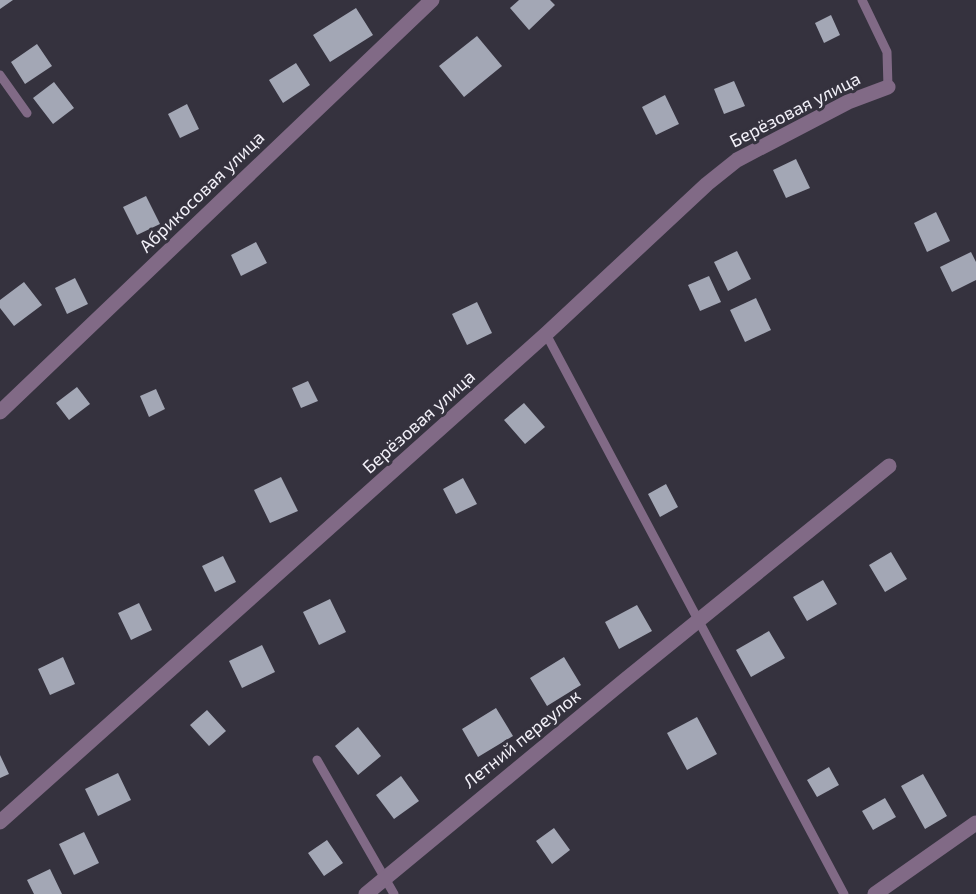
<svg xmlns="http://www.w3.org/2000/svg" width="976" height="894" font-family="'Exo 2',sans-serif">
	<rect width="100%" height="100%" fill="#35323e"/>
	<path fill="#a3a7b5" d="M0,0H13L0,9Z
		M519,0H550L555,5L529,30L510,8Z
		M356,8L373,35L330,62L313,35Z
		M831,15L840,35L824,43L815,23Z
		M477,36L502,66L464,97L439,66Z
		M37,44L52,66L25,84L11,62Z
		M296,63L310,85L283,103L269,80Z
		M734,81L745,106L724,114L714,89Z
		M54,82L74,108L53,124L33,98Z
		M665,95L679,124L656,135L642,107Z
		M187,104L199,129L180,138L168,114Z
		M796,159L810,188L786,198L773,170Z
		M146,196L160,224L137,235L123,207Z
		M936,212L950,241L927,252L914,223Z
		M256,242L267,263L241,276L231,255Z
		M737,251L751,279L728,291L714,262Z
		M971,252L976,262V280L952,292L940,267Z
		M709,276L721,302L700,311L688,285Z
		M75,278L88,304L67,314L55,288Z
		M24,282L42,305L14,326L0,308V300Z
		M756,298L771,330L745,342L730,310Z
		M477,302L492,333L467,345L452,314Z
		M308,381L318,401L301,408L292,388Z
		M77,387L90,404L69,420L56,403Z
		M156,389L165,409L149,417L140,396Z
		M524,403L545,427L525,444L504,420Z
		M281,477L298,511L270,523L254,490Z
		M463,478L477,504L456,514L443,489Z
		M666,484L678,507L660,517L648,494Z
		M891,552L907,579L885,592L869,565Z
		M223,556L236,582L215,592L202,566Z
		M823,580L837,604L807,621L793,597Z
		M330,599L346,632L319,645L303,612Z
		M139,603L152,630L131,640L118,613Z
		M637,605L652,631L619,649L605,622Z
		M769,631L785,658L751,677L736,650Z
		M262,645L275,672L242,688L229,661Z
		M63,657L75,684L50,695L38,669Z
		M564,657L581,685L547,706L530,678Z
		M496,708L513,736L478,757L462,729Z
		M207,710L226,731L209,746L190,725Z
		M697,717L717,754L687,770L667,733Z
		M358,727L381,756L358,775L335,746Z
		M0,755L9,774L0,778Z
		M829,767L839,785L817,797L807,780Z
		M118,773L131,800L98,816L85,789Z
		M923,774L947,816L925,829L901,786Z
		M401,776L419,801L394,819L376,795Z
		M885,798L896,817L873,830L862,811Z
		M554,828L570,850L552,864L536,841Z
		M84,832L99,863L74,875L59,844Z
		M327,840L343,863L324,876L308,853Z
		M50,869L62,894H34L27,880Z"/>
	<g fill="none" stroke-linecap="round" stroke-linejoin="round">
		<path stroke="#816a86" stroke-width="9" d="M862,0L887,52L888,87
			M0,75L27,113
			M546,334L844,894
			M317,760L394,894"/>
		<path stroke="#816a86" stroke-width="15" d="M0,412L432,0
			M0,822L546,334L707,184L737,160L848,102L888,87
			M366,894L625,680L889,466
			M875,894L976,823"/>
	</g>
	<g text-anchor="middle" stroke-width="6" stroke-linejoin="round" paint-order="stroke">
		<g font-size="18" fill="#f2f0f8" stroke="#35323e">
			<text transform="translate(795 110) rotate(-27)" y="6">Берёзовая улица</text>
			<text transform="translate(202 192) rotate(-44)" y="6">Абрикосовая улица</text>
			<text transform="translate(419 422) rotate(-42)" y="6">Берёзовая улица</text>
			<text transform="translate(522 739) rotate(-39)" y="6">Летний переулок</text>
		</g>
	</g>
</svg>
